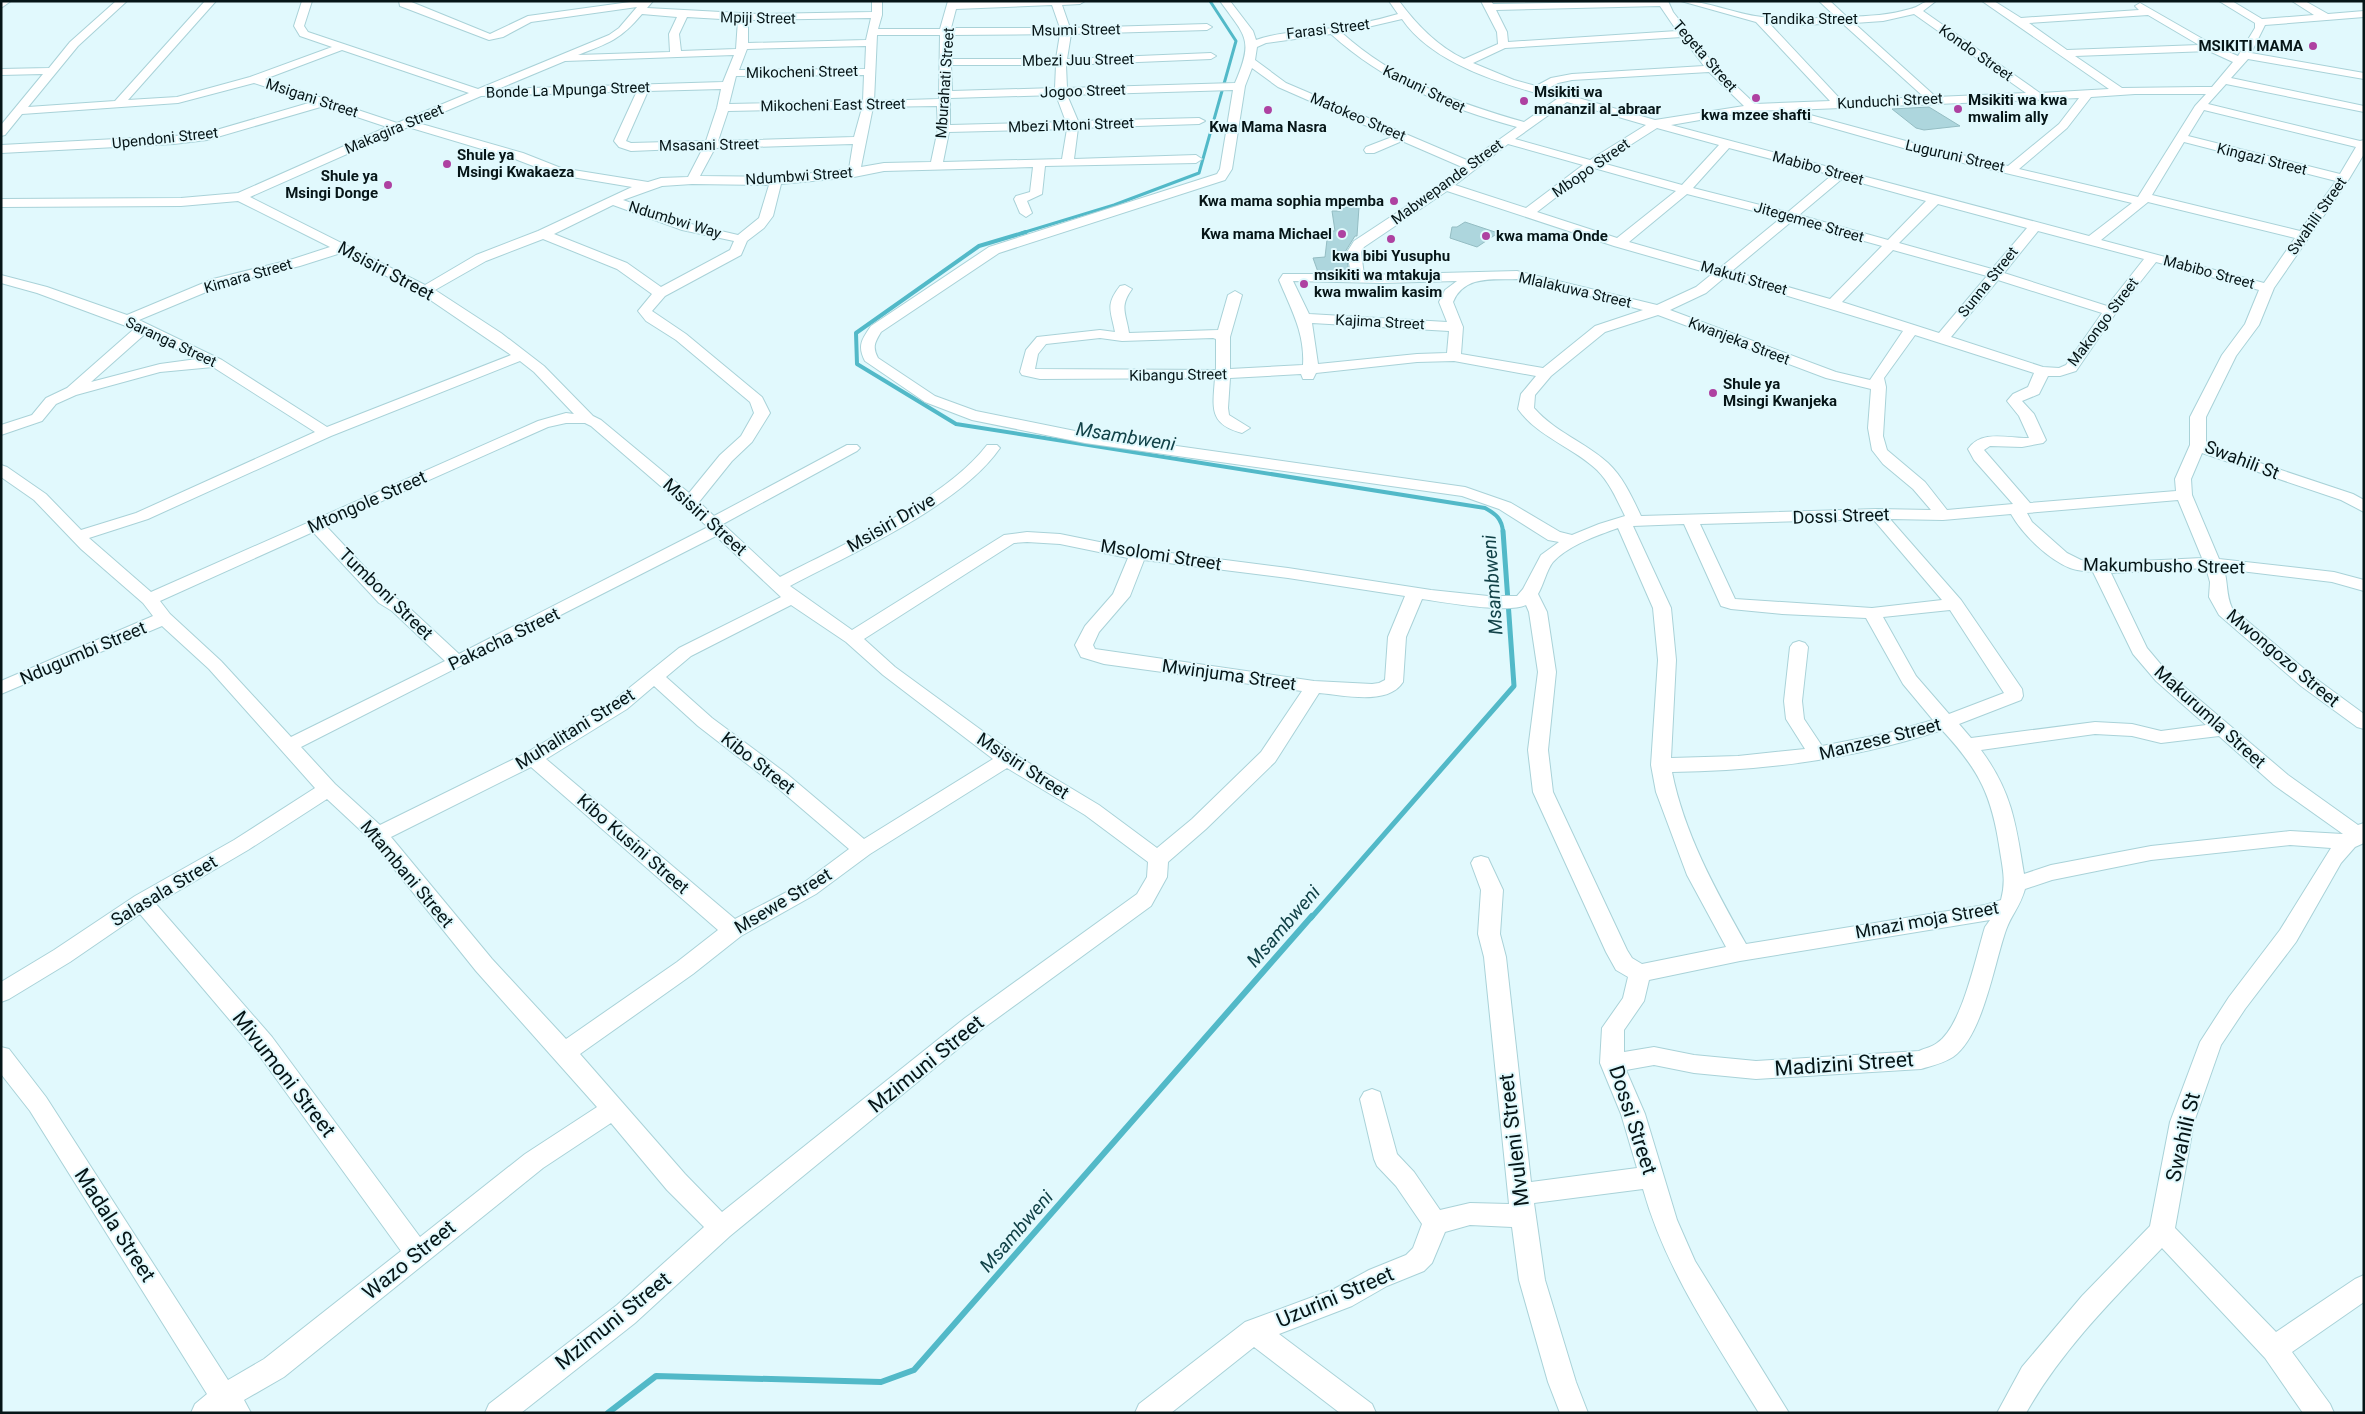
<svg xmlns="http://www.w3.org/2000/svg" width="2365" height="1414" font-family="Roboto,sans-serif">
	<rect width="100%" height="100%" fill="#e1f9fd"/>
	<g fill="none" stroke-linecap="round" stroke-linejoin="round">
		<path stroke="#52b9c8" stroke-width="3" d="M1022,233L1114,205L1199,173L1236,41L1210,1"/>
		<path stroke="#52b9c8" stroke-width="4" d="M1026,232L979,246L856,333L857,364L956,424L1485,508C1496,514 1502,519 1503,532"/>
		<path stroke="#52b9c8" stroke-width="5" d="M1311,918L1514,686L1503,531"/>
		<path stroke="#52b9c8" stroke-width="6" d="M608,1413L656,1376L881,1382L914,1370L1312,916"/>
	</g>
	<path fill="#add6dd" stroke="#94bdc3" d="M1929,107L1960,126L1924,130L1916,128L1892,109Z
		M1339,207H1359L1357,236H1355L1345,252L1349,271L1318,272L1313,258L1325,257L1328,231H1335L1332,211H1340Z
		M1465,222L1498,233L1477,247L1450,238L1452,227H1457Z"/>
	<g fill="none" stroke-linecap="round" stroke-linejoin="round">
		<defs>
			<path id="minor" d="M116,1H127L78,46L28,107L115,101L205,1H216L128,100L177,97L250,77L332,47L300,36L294,26L302,1H312L304,26L308,32L478,89L609,35L619,28L637,7L531,22L503,37L489,40L400,6L399,1H409L490,34L528,16L637,1H653L647,8L758,14L872,12V1H882V15L878,29H940L948,1H1085L1080,4L1062,5L1070,28L1207,24L1212,27L1207,30L1071,34L1067,59L1211,53L1216,56L1211,59L1066,65L1067,88L1235,83C1254,39 1246,37 1220,1H1230L1253,31L1256,40C1278,32 1302,32 1325,29C1350,26 1374,21 1398,14L1389,1H1399C1416,24 1437,46 1464,59L1498,44L1497,32L1481,1H1491L1493,4L1668,1L1673,12L1716,67L1755,104L1830,101L1756,22L1681,1C1709,1 1734,14 1762,17C1786,20 1811,19 1836,17L1819,1H1830L1847,17C1869,16 1890,15 1910,9C1923,6 1919,1 1936,1L1923,11L2040,93L2109,89L1982,1H1994L2021,18L2139,10L2135,6L2140,3L2215,46L2238,56L2255,28V23L2219,1H2232L2262,19L2314,15L2292,1H2305L2328,14L2364,11V17L2265,25L2251,53L2364,73V79L2248,59L2231,78L2364,106V112L2226,84L2208,104L2360,141L2364,140V154L2349,179L2274,288L2259,325L2236,356L2206,417V443L2224,451L2353,494L2364,500V512L2341,500L2202,453L2191,479L2192,495L2219,559L2334,572L2364,580V591L2332,582L2224,569C2228,583 2226,595 2232,608L2315,678L2364,714V729L2357,727L2301,686L2219,615L2209,597L2210,582L2206,568L2111,573L2147,648L2168,673L2288,775L2358,825L2364,823V843L2355,847L2341,863L2296,942L2245,1009L2221,1045L2194,1122L2175,1228L2276,1332L2355,1279L2364,1275V1302L2292,1352L2330,1404L2334,1413H2303L2265,1358L2162,1248C2113,1299 2061,1351 2026,1413H1997L2022,1367L2082,1296L2150,1226L2170,1122L2200,1042L2229,997L2280,930L2331,848L2290,845L2151,860L2052,880L2025,889C2020,907 2011,915 2006,930C1994,964 1983,1036 1953,1057C1944,1063 1931,1066 1921,1069L1756,1079L1694,1073L1654,1065L1626,1070L1645,1114L1677,1220L1695,1261L1789,1413H1759C1715,1341 1666,1271 1643,1189L1534,1203L1545,1280L1576,1382L1588,1413H1560L1548,1382L1519,1280L1512,1227L1470,1225L1445,1232L1432,1263L1424,1271L1387,1286L1352,1306L1279,1334L1372,1404L1376,1413H1340L1254,1347L1171,1413H1135L1139,1404L1245,1322L1334,1289L1369,1270L1406,1255L1413,1248L1422,1224L1396,1186L1377,1166L1374,1159L1360,1099L1364,1092L1372,1089L1380,1092L1397,1154L1414,1172L1440,1210L1470,1203L1509,1204L1484,957L1478,934L1481,890L1471,863L1474,858L1481,856L1488,858L1503,890L1500,934L1506,957L1531,1182L1637,1168L1621,1114L1600,1063L1602,1028L1623,998L1628,977L1616,970L1606,952L1533,792L1528,750L1538,672L1529,612L1526,605C1508,614 1443,602 1422,599L1406,637L1403,682C1388,706 1343,695 1319,693L1275,762L1206,829L1168,862L1167,877L1151,906L981,1030L730,1236L635,1323L521,1413H485L489,1404L617,1305L704,1227L667,1190L611,1123L543,1168L284,1377L244,1400L251,1413H191L195,1404L207,1394L30,1111L1,1074V1047L9,1049L46,1097L228,1380L264,1359L401,1251L256,1051L140,914L70,962L9,999L1,1002V982L54,950L135,896L234,840L315,788L209,669L162,626L1,694V681L153,616L143,603L81,549L34,500L1,477V465L7,467L46,494L81,530L136,513L315,432L213,367L160,372L76,395L56,404L42,421L1,435V425L32,415L46,398L67,388L134,329L37,293L1,283V275L47,287L127,315L213,279L290,260L330,247L238,201L181,206L1,207V199L181,198L238,193L387,127L324,106L207,140L174,144L1,153V145L174,136L206,133L312,102L254,83L178,103L22,114L5,135L1,136V125L43,74L1,75V69L49,68L70,42ZM1052,5L1060,28H951L956,9ZM1660,6L1677,31L1508,42L1507,32L1496,10ZM642,14L677,17L669,34L670,52L578,55C609,43 620,40 642,14ZM1914,14L2026,93L1936,97L1854,23L1883,21ZM2148,15L2199,45L2067,50L2029,23ZM687,17L738,20L736,49L681,51L679,34ZM871,18L866,40L748,43V20ZM1402,19C1434,66 1507,85 1557,99L1524,122C1457,103 1394,80 1342,33ZM1769,23L1803,25L1842,23L1924,97L1842,101ZM1060,34L1056,59H951L950,35ZM1331,34C1385,83 1448,108 1517,127L1469,161L1286,83L1255,60L1257,47L1266,43ZM877,35H940L939,99L874,101ZM1682,37L1704,66L1572,74L1551,78L1536,86L1514,80L1473,63L1505,48ZM866,46L865,69L739,70L747,49ZM342,50L469,93L397,123L265,79ZM2209,51L2233,62L2212,87H2199L2122,88L2075,56ZM734,55L723,82L498,89L565,61ZM951,65H1056L1055,88L952,91ZM1252,68L1278,87L1392,137L1366,147L1364,150L1366,153H1374L1402,141L1462,167L1442,183L1354,241L1347,252L1351,274H1283L1279,280C1291,309 1305,333 1303,365L1230,369V337L1242,295L1235,291L1228,295L1218,330L1129,333C1126,313 1119,307 1132,289L1125,285L1120,286C1105,305 1111,311 1115,332L1100,330L1037,337L1026,350L1020,372L1022,375L1040,379L1215,378C1213,407 1208,424 1242,433L1250,428L1229,415L1228,408L1230,378L1301,374L1303,379H1313L1316,373L1417,362L1454,361L1536,376L1521,394L1518,409C1538,437 1573,447 1597,470C1610,483 1617,500 1625,516L1599,524L1572,535L1560,532L1511,503L1465,487L1085,433L976,411L935,396L878,358C872,347 875,342 881,332L999,253L1225,180L1232,169L1245,86ZM1709,72L1744,106L1655,120L1547,89L1558,83L1572,80ZM864,75L863,101L729,104L736,76ZM721,89L717,108L706,141L631,143L626,141L648,91ZM1233,90L1220,169L1217,174L989,247L871,326C862,339 857,346 865,361L925,402L972,420L1085,443L1462,496L1499,509L1548,540L1559,542L1541,555L1523,589L1517,596H1488L1431,590L1288,568L1124,547L1060,534L1027,532L1004,535L852,630L790,586C852,553 960,506 1000,448L997,445H987C945,500 842,545 780,577L723,524L857,451L860,448L857,445H847L714,516L699,502L732,461L752,442L770,413L762,397L686,334L652,311L665,296L741,255L747,241L764,228L773,216L781,184L854,177L884,171L1033,167L1030,192L1016,196L1014,199L1020,213L1026,217L1032,213L1027,201L1042,194L1045,166L1196,163L1202,159L1196,155L1074,159L1078,128L1199,124L1205,121L1199,118L1078,121L1067,95ZM637,91L614,141L619,147L631,151L703,148L688,177L661,178L648,182L561,168L523,153L418,123L481,96ZM2135,94H2206L2195,106L2138,197L2019,169L2067,128L2091,97ZM1056,95L1066,122L950,125V98ZM2079,98L2059,124L2008,166L1928,147L1792,110ZM1567,102L1646,125L1590,160L1515,139ZM937,106L938,129L931,162L884,163L861,167L873,107ZM862,108L854,137L718,141L728,111ZM1783,110V114L1921,153L2132,203L2089,236L1671,125L1752,111ZM2204,110L2356,147L2340,174L2188,136ZM408,127L515,159L554,174L632,187L538,231L476,255L425,285L250,197ZM1657,128L1719,145L1682,185L1602,163ZM1067,129L1062,159L943,162L949,132ZM2184,142L2336,181L2300,231L2152,195ZM853,144L849,169L776,177L700,176L715,148ZM1508,144L1583,165L1526,208L1455,185ZM1729,148L1832,175L1788,212L1693,188ZM1594,168L1676,191L1617,238L1537,212ZM1843,178L1926,201L1888,240L1799,215ZM692,184L769,185L759,218L738,235L691,224L623,200L662,186ZM1447,191L1614,246L1712,274L1696,287L1657,305L1517,271L1364,275L1361,252L1364,247ZM1687,194L1781,218L1720,268L1629,242ZM2148,202L2295,238L2264,283L2101,240ZM1938,204L2027,228L1992,269L1899,243ZM613,205L682,230L734,241L730,250L661,287L627,263L554,234ZM1792,221L1882,246L1830,299L1732,271ZM2038,231L2144,259L2107,306L2004,273ZM543,239L617,269L652,294L638,311L646,321L676,340L750,402L754,413L741,436L720,455L689,493L601,420L593,416L544,366L501,333L435,290L486,261ZM1893,250L1987,276L1939,333L1842,302ZM341,253L420,293L511,355L327,427L222,360L139,320L223,285L300,266ZM2156,262L2259,290L2245,324L2222,355L2190,417V445L2175,479L2176,491L2030,503L1984,450L1990,446L2022,447L2043,443L2046,440L2034,414L2022,401L2039,394L2048,376H2060L2076,371L2115,314ZM1725,277L1903,331L1870,380L1836,372L1670,310L1706,293ZM1517,279L1534,282L1643,310L1595,326L1543,368L1461,354L1463,327L1453,302C1464,275 1493,280 1517,279ZM1998,280L2102,313L2066,365L2059,368L2043,367L1951,337ZM1293,281L1382,283L1457,281L1445,290L1439,302L1447,322L1309,314ZM1658,315L1826,378L1871,389L1868,428L1872,450L1883,464L1913,489L1931,510L1877,509L1641,516C1632,497 1623,477 1608,463C1585,442 1555,432 1534,408L1535,395L1551,376L1605,332ZM1312,323L1449,331L1447,353L1417,354L1318,364ZM145,334L197,359L160,364L91,382ZM1915,335L2034,373L2028,387L2013,394L2007,401L2019,416L2029,438C2009,439 1982,429 1968,449L1974,460L2013,504L1947,510L1925,482L1887,450L1883,436L1886,387L1884,378ZM1100,338L1122,341L1213,338L1216,339V370L1035,369L1038,354L1046,344ZM520,361L534,372L574,414L566,413L538,421L151,592L89,538L148,519L331,436ZM566,423H585L591,426L708,527L459,654L404,603L391,595L326,526L548,427ZM2178,500L2202,558L2100,563L2081,560L2067,553L2032,522L2027,513ZM2011,514C2023,535 2048,559 2070,568C2078,571 2086,571 2093,572L2133,654L2156,681L2206,725L2161,731L2132,724L2095,722L1971,738L1959,724L2021,700L2023,696L2022,689L1961,600L1890,519L1943,520ZM1873,519L1942,600L1872,608L1735,599L1700,524ZM1684,524L1721,606L1731,609L1782,614L1866,618L1903,684L1933,720L1888,733L1822,746L1804,719L1802,701L1808,647L1805,643L1799,641L1793,643L1790,647L1784,701L1786,719L1805,749L1738,756L1671,758L1676,660L1671,608L1633,526ZM1618,528L1653,608L1658,660L1651,765L1656,792L1687,875L1726,947L1642,964L1632,958L1627,950L1553,792L1548,750L1556,672L1547,612L1538,594C1544,584 1546,571 1553,562C1569,545 1596,536 1618,528ZM313,532L379,603L392,611L445,661L291,737L221,661L170,614L160,601ZM716,536L781,597L679,648L613,701L526,753L380,825L335,784L301,747ZM1027,542L1060,544L1128,558L1113,594L1085,626L1075,645L1081,657L1104,664L1302,691L1261,752L1192,819L1157,848L1099,805L1014,754L895,667L864,639L1014,543ZM1144,560L1288,578L1405,596L1388,637L1385,680L1379,683L1372,684L1314,681L1095,649L1093,645L1099,632L1130,596ZM791,605L846,642L883,675L993,759L864,839L787,774L712,718L666,677L691,656ZM1950,610L2004,693L1949,714L1916,676L1883,617ZM654,686L698,726L773,784L849,849L802,884L735,919L546,759L627,709ZM1942,730C1980,771 1992,796 2000,851C2003,870 2006,881 2001,900L1985,905L1746,944C1715,889 1684,833 1672,772C1764,771 1855,759 1942,730ZM2095,734L2132,736L2161,743L2219,736L2274,785L2343,834L2290,831L2151,846L2051,865L2024,874C2016,824 2012,792 1981,750ZM531,767L718,930L677,962L566,1039L492,959L391,837ZM1007,768L1085,815L1148,862L1147,877L1137,894L965,1018L722,1212L685,1174L580,1054L693,974L741,936L816,894L870,854ZM327,799L371,840L476,971L597,1107L525,1154L420,1237L272,1037L156,904L248,850ZM1990,920L1985,927C1976,956 1962,1027 1937,1043C1932,1047 1925,1048 1919,1051L1756,1061L1694,1055L1654,1047L1624,1052V1030L1644,1001L1649,980L1740,961Z"/>
			<path id="major" d="M1,1H11L1,8Z"/>
		</defs>
		<use href="#minor" stroke="#a9d2d8" stroke-width="2"/>
		<use href="#major" stroke="#a9d2d8" stroke-width="2"/>
		<use href="#minor" fill="#fff" fill-rule="evenodd"/>
		<use href="#major" fill="#fff" fill-rule="evenodd"/>
	</g>
	<g fill="#ae41a1" stroke="#e1f9fd" stroke-width="2">
		<circle cx="2313" cy="46" r="5"/>
		<circle cx="1756" cy="98" r="5"/>
		<circle cx="1524" cy="101" r="5"/>
		<circle cx="1958" cy="109" r="5"/>
		<circle cx="1268" cy="110" r="5"/>
		<circle cx="447" cy="164" r="5"/>
		<circle cx="388" cy="185" r="5"/>
		<circle cx="1394" cy="201" r="5"/>
		<circle cx="1342" cy="234" r="5"/>
		<circle cx="1486" cy="236" r="5"/>
		<circle cx="1391" cy="239" r="5"/>
		<circle cx="1304" cy="284" r="5"/>
		<circle cx="1713" cy="393" r="5"/>
	</g>
	<g text-anchor="middle" stroke-width="4" stroke-linejoin="round" paint-order="stroke">
		<g font-size="15" fill="#061517" stroke="#e1f9fd">
			<text transform="translate(758 18) rotate(1)" y="5">Mpiji Street</text>
			<text x="1810" y="24">Tandika Street</text>
			<text transform="translate(1328 29) rotate(-7)" y="5">Farasi Street</text>
			<text transform="translate(1076 30) rotate(-1)" y="5">Msumi Street</text>
			<text transform="translate(1976 53) rotate(35)" y="5">Kondo Street</text>
			<text transform="translate(1705 56) rotate(49)" y="5">Tegeta Street</text>
			<text transform="translate(1078 60) rotate(-1)" y="5">Mbezi Juu Street</text>
			<text transform="translate(802 72) rotate(-1)" y="5">Mikocheni Street</text>
			<text transform="translate(945 83) rotate(-86)" y="5">Mburahati Street</text>
			<text transform="translate(1424 89) rotate(26)" y="5">Kanuni Street</text>
			<text transform="translate(568 90) rotate(-2)" y="5">Bonde La Mpunga Street</text>
			<text transform="translate(1083 91) rotate(-2)" y="5">Jogoo Street</text>
			<text transform="translate(312 98) rotate(18)" y="5">Msigani Street</text>
			<text transform="translate(1890 101) rotate(-3)" y="5">Kunduchi Street</text>
			<text transform="translate(833 105) rotate(-1)" y="5">Mikocheni East Street</text>
			<text transform="translate(1358 117) rotate(23)" y="5">Matokeo Street</text>
			<text transform="translate(1071 125) rotate(-2)" y="5">Mbezi Mtoni Street</text>
			<text transform="translate(394 129) rotate(-23)" y="5">Makagira Street</text>
			<text transform="translate(165 138) rotate(-6)" y="5">Upendoni Street</text>
			<text transform="translate(709 145) rotate(-1)" y="5">Msasani Street</text>
			<text transform="translate(1955 156) rotate(13)" y="5">Luguruni Street</text>
			<text transform="translate(2262 159) rotate(14)" y="5">Kingazi Street</text>
			<text transform="translate(1591 168) rotate(-35)" y="5">Mbopo Street</text>
			<text transform="translate(1818 168) rotate(15)" y="5">Mabibo Street</text>
			<text transform="translate(799 176) rotate(-4)" y="5">Ndumbwi Street</text>
			<text transform="translate(1447 182) rotate(-36)" y="5">Mabwepande Street</text>
			<text transform="translate(2317 216) rotate(-55)" y="5">Swahili Street</text>
			<text transform="translate(675 220) rotate(17)" y="5">Ndumbwi Way</text>
			<text transform="translate(1809 222) rotate(16)" y="5">Jitegemee Street</text>
			<text transform="translate(2209 272) rotate(15)" y="5">Mabibo Street</text>
			<text transform="translate(248 276) rotate(-16)" y="5">Kimara Street</text>
			<text transform="translate(1744 278) rotate(16)" y="5">Makuti Street</text>
			<text transform="translate(1988 282) rotate(-51)" y="5">Sunna Street</text>
			<text transform="translate(1575 290) rotate(13)" y="5">Mlalakuwa Street</text>
			<text transform="translate(1380 322) rotate(3)" y="5">Kajima Street</text>
			<text transform="translate(2103 322) rotate(-53)" y="5">Makongo Street</text>
			<text transform="translate(1739 341) rotate(21)" y="5">Kwanjeka Street</text>
			<text transform="translate(171 342) rotate(25)" y="5">Saranga Street</text>
			<text transform="translate(1178 375) rotate(-1)" y="5">Kibangu Street</text>
		</g>
		<g font-size="15" font-weight="bold" fill="#061517" stroke="#e1f9fd" text-anchor="start">
			<text x="2303" y="51" text-anchor="end">MSIKITI MAMA</text>
			<text x="1534" y="97">Msikiti wa<tspan x="1534" dy="17">mananzil al_abraar</tspan></text>
			<text x="1968" y="105">Msikiti wa kwa<tspan x="1968" dy="17">mwalim ally</tspan></text>
			<text x="1756" y="120" text-anchor="middle">kwa mzee shafti</text>
			<text x="1268" y="132" text-anchor="middle">Kwa Mama Nasra</text>
			<text x="457" y="160">Shule ya<tspan x="457" dy="17">Msingi Kwakaeza</tspan></text>
			<text x="378" y="181" text-anchor="end">Shule ya<tspan x="378" dy="17">Msingi Donge</tspan></text>
			<text x="1384" y="206" text-anchor="end">Kwa mama sophia mpemba</text>
			<text x="1332" y="239" text-anchor="end">Kwa mama Michael</text>
			<text x="1496" y="241">kwa mama Onde</text>
			<text x="1391" y="261" text-anchor="middle">kwa bibi Yusuphu</text>
			<text x="1314" y="280">msikiti wa mtakuja<tspan x="1314" dy="17">kwa mwalim kasim</tspan></text>
			<text x="1723" y="389">Shule ya<tspan x="1723" dy="17">Msingi Kwanjeka</tspan></text>
		</g>
		<g font-size="18" fill="#061517" stroke="#e1f9fd">
			<text transform="translate(386 271) rotate(28)" y="6">Msisiri Street</text>
			<text transform="translate(2242 460) rotate(21)" y="6">Swahili St</text>
			<text transform="translate(367 502) rotate(-24)" y="6">Mtongole Street</text>
			<text transform="translate(1841 516) rotate(-2)" y="6">Dossi Street</text>
			<text transform="translate(705 517) rotate(42)" y="6">Msisiri Street</text>
			<text transform="translate(891 523) rotate(-30)" y="6">Msisiri Drive</text>
			<text transform="translate(1161 555) rotate(9)" y="6">Msolomi Street</text>
			<text transform="translate(2164 566) rotate(1)" y="6">Makumbusho Street</text>
			<text transform="translate(386 594) rotate(44)" y="6">Tumboni Street</text>
			<text transform="translate(504 639) rotate(-26)" y="6">Pakacha Street</text>
			<text transform="translate(83 653) rotate(-23)" y="6">Ndugumbi Street</text>
			<text transform="translate(2283 658) rotate(40)" y="6">Mwongozo Street</text>
			<text transform="translate(1229 675) rotate(8)" y="6">Mwinjuma Street</text>
			<text transform="translate(2210 717) rotate(42)" y="6">Makurumla Street</text>
			<text transform="translate(575 729) rotate(-32)" y="6">Muhalitani Street</text>
			<text transform="translate(1880 739) rotate(-14)" y="6">Manzese Street</text>
			<text transform="translate(758 763) rotate(38)" y="6">Kibo Street</text>
			<text transform="translate(1023 766) rotate(33)" y="6">Msisiri Street</text>
			<text transform="translate(633 844) rotate(41)" y="6">Kibo Kusini Street</text>
			<text transform="translate(407 874) rotate(50)" y="6">Mtambani Street</text>
			<text transform="translate(164 891) rotate(-31)" y="6">Salasala Street</text>
			<text transform="translate(783 901) rotate(-31)" y="6">Msewe Street</text>
			<text transform="translate(1927 920) rotate(-10)" y="6">Mnazi moja Street</text>
		</g>
		<g font-size="19" font-style="italic" fill="#114147" stroke="#e1f9fd">
			<text transform="translate(1126 436) rotate(9)" y="7">Msambweni</text>
			<text transform="translate(1492 585) rotate(-94)" y="7">Msambweni</text>
			<text transform="translate(1283 926) rotate(-49)" y="7">Msambweni</text>
			<text transform="translate(1016 1231) rotate(-49)" y="7">Msambweni</text>
		</g>
		<g font-size="21" fill="#061517" stroke="#e1f9fd">
			<text transform="translate(926 1064) rotate(-39)" y="7">Mzimuni Street</text>
			<text transform="translate(1844 1064) rotate(-4)" y="7">Madizini Street</text>
			<text transform="translate(284 1074) rotate(52)" y="7">Mivumoni Street</text>
			<text transform="translate(1633 1120) rotate(72)" y="7">Dossi Street</text>
			<text transform="translate(2183 1137) rotate(-77)" y="7">Swahili St</text>
			<text transform="translate(1514 1140) rotate(-97)" y="7">Mvuleni Street</text>
			<text transform="translate(115 1225) rotate(57)" y="7">Madala Street</text>
			<text transform="translate(409 1260) rotate(-39)" y="7">Wazo Street</text>
			<text transform="translate(1335 1297) rotate(-23)" y="7">Uzurini Street</text>
			<text transform="translate(613 1321) rotate(-39)" y="7">Mzimuni Street</text>
		</g>
	</g>
	<rect width="2365" height="1414" fill="none" stroke="#061517" stroke-width="5"/>
</svg>
